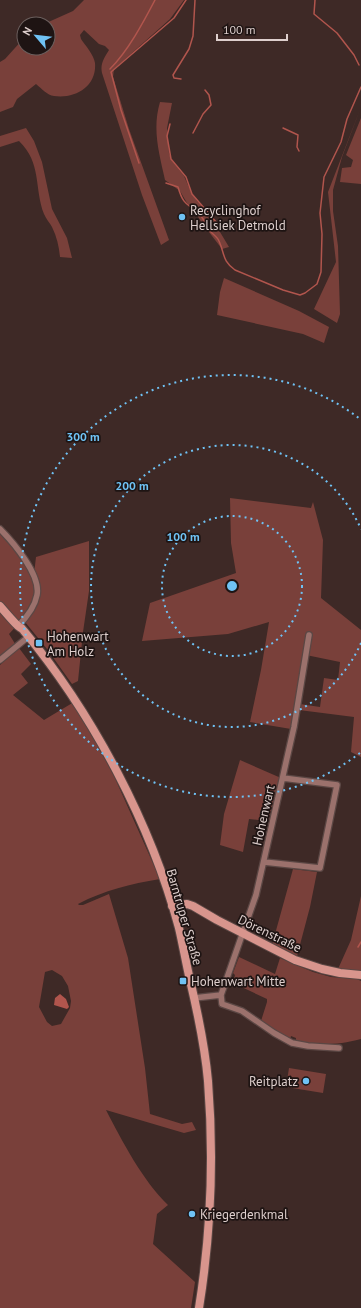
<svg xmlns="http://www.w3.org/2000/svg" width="361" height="1308" font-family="'PT Sans',sans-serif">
	<rect width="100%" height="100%" fill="#3e2926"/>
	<path fill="#79403a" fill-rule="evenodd" d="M84,0H184L170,19L114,69L113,77L129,129L169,240L161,245L142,195L102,73C100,64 104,58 109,50L105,46L99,44L84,30L80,35L81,39C85,45 94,55 95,63C97,86 76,99 54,96C47,95 42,89 36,84L17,99L13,107L0,112V62L5,59L24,38V48H48V24H44L73,11Z
		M160,102L172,103L167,128L169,153L172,161L184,176L191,192L197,201L222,229L220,232L229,247L222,249L202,223L193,209L187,203L180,191L165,180C159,153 152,129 160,102Z
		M361,107L342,157L333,190V211L338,246L340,314L337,323L314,309L336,262L328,192Z
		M361,118V184L340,182L342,168L351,167L353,160L346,155Z
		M26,128L34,141L42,162L52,209L67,238L72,258L60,257C59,247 57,237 52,227C50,223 46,219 44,214C34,188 42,163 19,141L0,147V136Z
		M224,278L299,311L329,327L324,343L303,334L217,315L220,292Z
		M230,498L311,508L313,502L323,540L321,598L361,630V757L351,752L354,717L299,710L300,704L320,707L324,678L338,680L340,662L306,655L291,729L250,722L261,670L269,622L228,634L142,641L150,603L236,573L231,543Z
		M0,530L16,550L33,577L36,596L21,621L9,634L17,647L0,661Z
		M89,541V591L83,632L78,681L72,684L47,649L25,622L37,600L34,574L36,557Z
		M19,648L31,664L21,674L28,683L13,695L44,720L74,702L114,776L160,879C130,884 105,890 78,904L79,905H83L109,894L128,958L145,1068L150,1114L182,1124L192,1122L196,1130L184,1133L106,1110C122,1141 143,1181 168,1205L157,1214L153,1244L195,1282L191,1308H0V665ZM52,970L62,976L68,986L71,1001L70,1008L61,1024L52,1026L47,1022L39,1007L45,972Z
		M240,760L281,778L268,821L249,819L243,852L220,845L224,814Z
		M293,869L317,872L310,907L297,956L272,945Z
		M361,896V972L338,969L351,940Z
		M239,957L275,974L280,958L313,972L331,977L357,979L361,981V1039C337,1045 320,1046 296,1041V1038L291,1036L290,1040L261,1021L267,1002V999L233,983L235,975L233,973Z
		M289,1068L326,1074L323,1093L286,1087Z"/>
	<path fill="#b1554d" d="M60,994L66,999L69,1007L67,1009L54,1005L55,998Z"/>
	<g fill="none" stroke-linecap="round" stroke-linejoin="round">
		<path stroke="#b1554d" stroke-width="1.5" d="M315,0L314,14L337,33L354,55L359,65
			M110,69C128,51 143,23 155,0
			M181,79L174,78L173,75L189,49L193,36L195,0
			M170,124L167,136L171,159L186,177L192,194L223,230
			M283,128L298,135L297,147L299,151
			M193,133L203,114L211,105L209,95L205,90
			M139,163L121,110L111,72L174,18L186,0
			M166,183L178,187C184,208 189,203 201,216C205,221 207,227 211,232C214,235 218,238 219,241C225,254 222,261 235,270L283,290L300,295L305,293L317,284L321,272L322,234L320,213L324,177L341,142L347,119L361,87
			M358,947L361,942"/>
		<defs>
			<path id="street" d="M0,529C13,542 41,575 37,595C35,606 26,618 18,626
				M0,660L28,637
				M264,862L320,868L337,785L283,778
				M221,995L256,895L294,727L309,635
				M194,998L221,995L222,1004L242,1011L274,1033L292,1043L308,1046L339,1048"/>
			<path id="secondary" d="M0,606C6,613 12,620 18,626C24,631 19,625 24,631C93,714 151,824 179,928C183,945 186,963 190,980C198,1014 205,1047 208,1081C214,1157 211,1233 199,1308
				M172,906L187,904L193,906L217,920L295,960L322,969L340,973L361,975"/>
		</defs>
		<use href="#street" stroke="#5b4744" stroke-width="8"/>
		<use href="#secondary" stroke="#5b4744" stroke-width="10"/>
		<use href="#street" stroke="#9b716c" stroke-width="5.5"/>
		<use href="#secondary" stroke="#d8958d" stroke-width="8"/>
	</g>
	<g fill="none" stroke="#6fc2f4" stroke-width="2" stroke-dasharray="2 4">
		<circle cx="232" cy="586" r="70"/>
		<path d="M361 643A141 141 0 1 1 361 529"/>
		<path d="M360 753A211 211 0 1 1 360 419"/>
	</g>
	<g fill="#6fc2f4" stroke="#1e1413" stroke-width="1.5">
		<circle cx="182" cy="217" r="4"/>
		<rect x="35" y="639" width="8" height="8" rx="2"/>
		<rect x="179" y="977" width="8" height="8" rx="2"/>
		<circle cx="306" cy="1081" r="4"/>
		<circle cx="192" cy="1214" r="4"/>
	</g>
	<g text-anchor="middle" stroke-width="3.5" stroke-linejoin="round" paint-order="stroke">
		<g font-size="13" fill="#decfcd" stroke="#1e1413" text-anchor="start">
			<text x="190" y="215">Recyclinghof<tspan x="190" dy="15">Hellsiek Detmold</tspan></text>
			<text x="47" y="641">Hohenwart<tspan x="47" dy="15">Am Holz</tspan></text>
			<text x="191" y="986">Hohenwart Mitte</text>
			<text x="298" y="1086" text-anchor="end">Reitplatz</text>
			<text x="200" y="1219">Kriegerdenkmal</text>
		</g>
		<g font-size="13" fill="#decfcd" stroke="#1e1413">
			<text transform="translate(263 815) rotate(-77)" y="5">Hohenwart</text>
			<text transform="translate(185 917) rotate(74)" y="5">Barntruper Straße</text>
			<text transform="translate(270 933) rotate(26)" y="5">Dörenstraße</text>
		</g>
	</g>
	<circle cx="232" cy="586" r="6" fill="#6fc2f4" stroke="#1e1413" stroke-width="2"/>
	<g font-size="12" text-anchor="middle" font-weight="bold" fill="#6fc2f4" stroke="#1e1413" stroke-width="3.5" stroke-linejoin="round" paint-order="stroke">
		<text x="83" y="441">300 m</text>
		<text x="132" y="490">200 m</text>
		<text x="183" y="541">100 m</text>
	</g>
	<g transform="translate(36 36) rotate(298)"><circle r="19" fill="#1e1413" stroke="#6b5f5d"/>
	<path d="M0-3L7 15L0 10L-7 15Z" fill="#6fc2f4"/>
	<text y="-6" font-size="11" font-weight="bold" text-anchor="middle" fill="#decfcd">N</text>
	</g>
	<path d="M217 34v6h70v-6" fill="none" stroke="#decfcd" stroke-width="2"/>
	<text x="223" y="34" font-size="12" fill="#decfcd" stroke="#1e1413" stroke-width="3" paint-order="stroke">100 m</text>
</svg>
